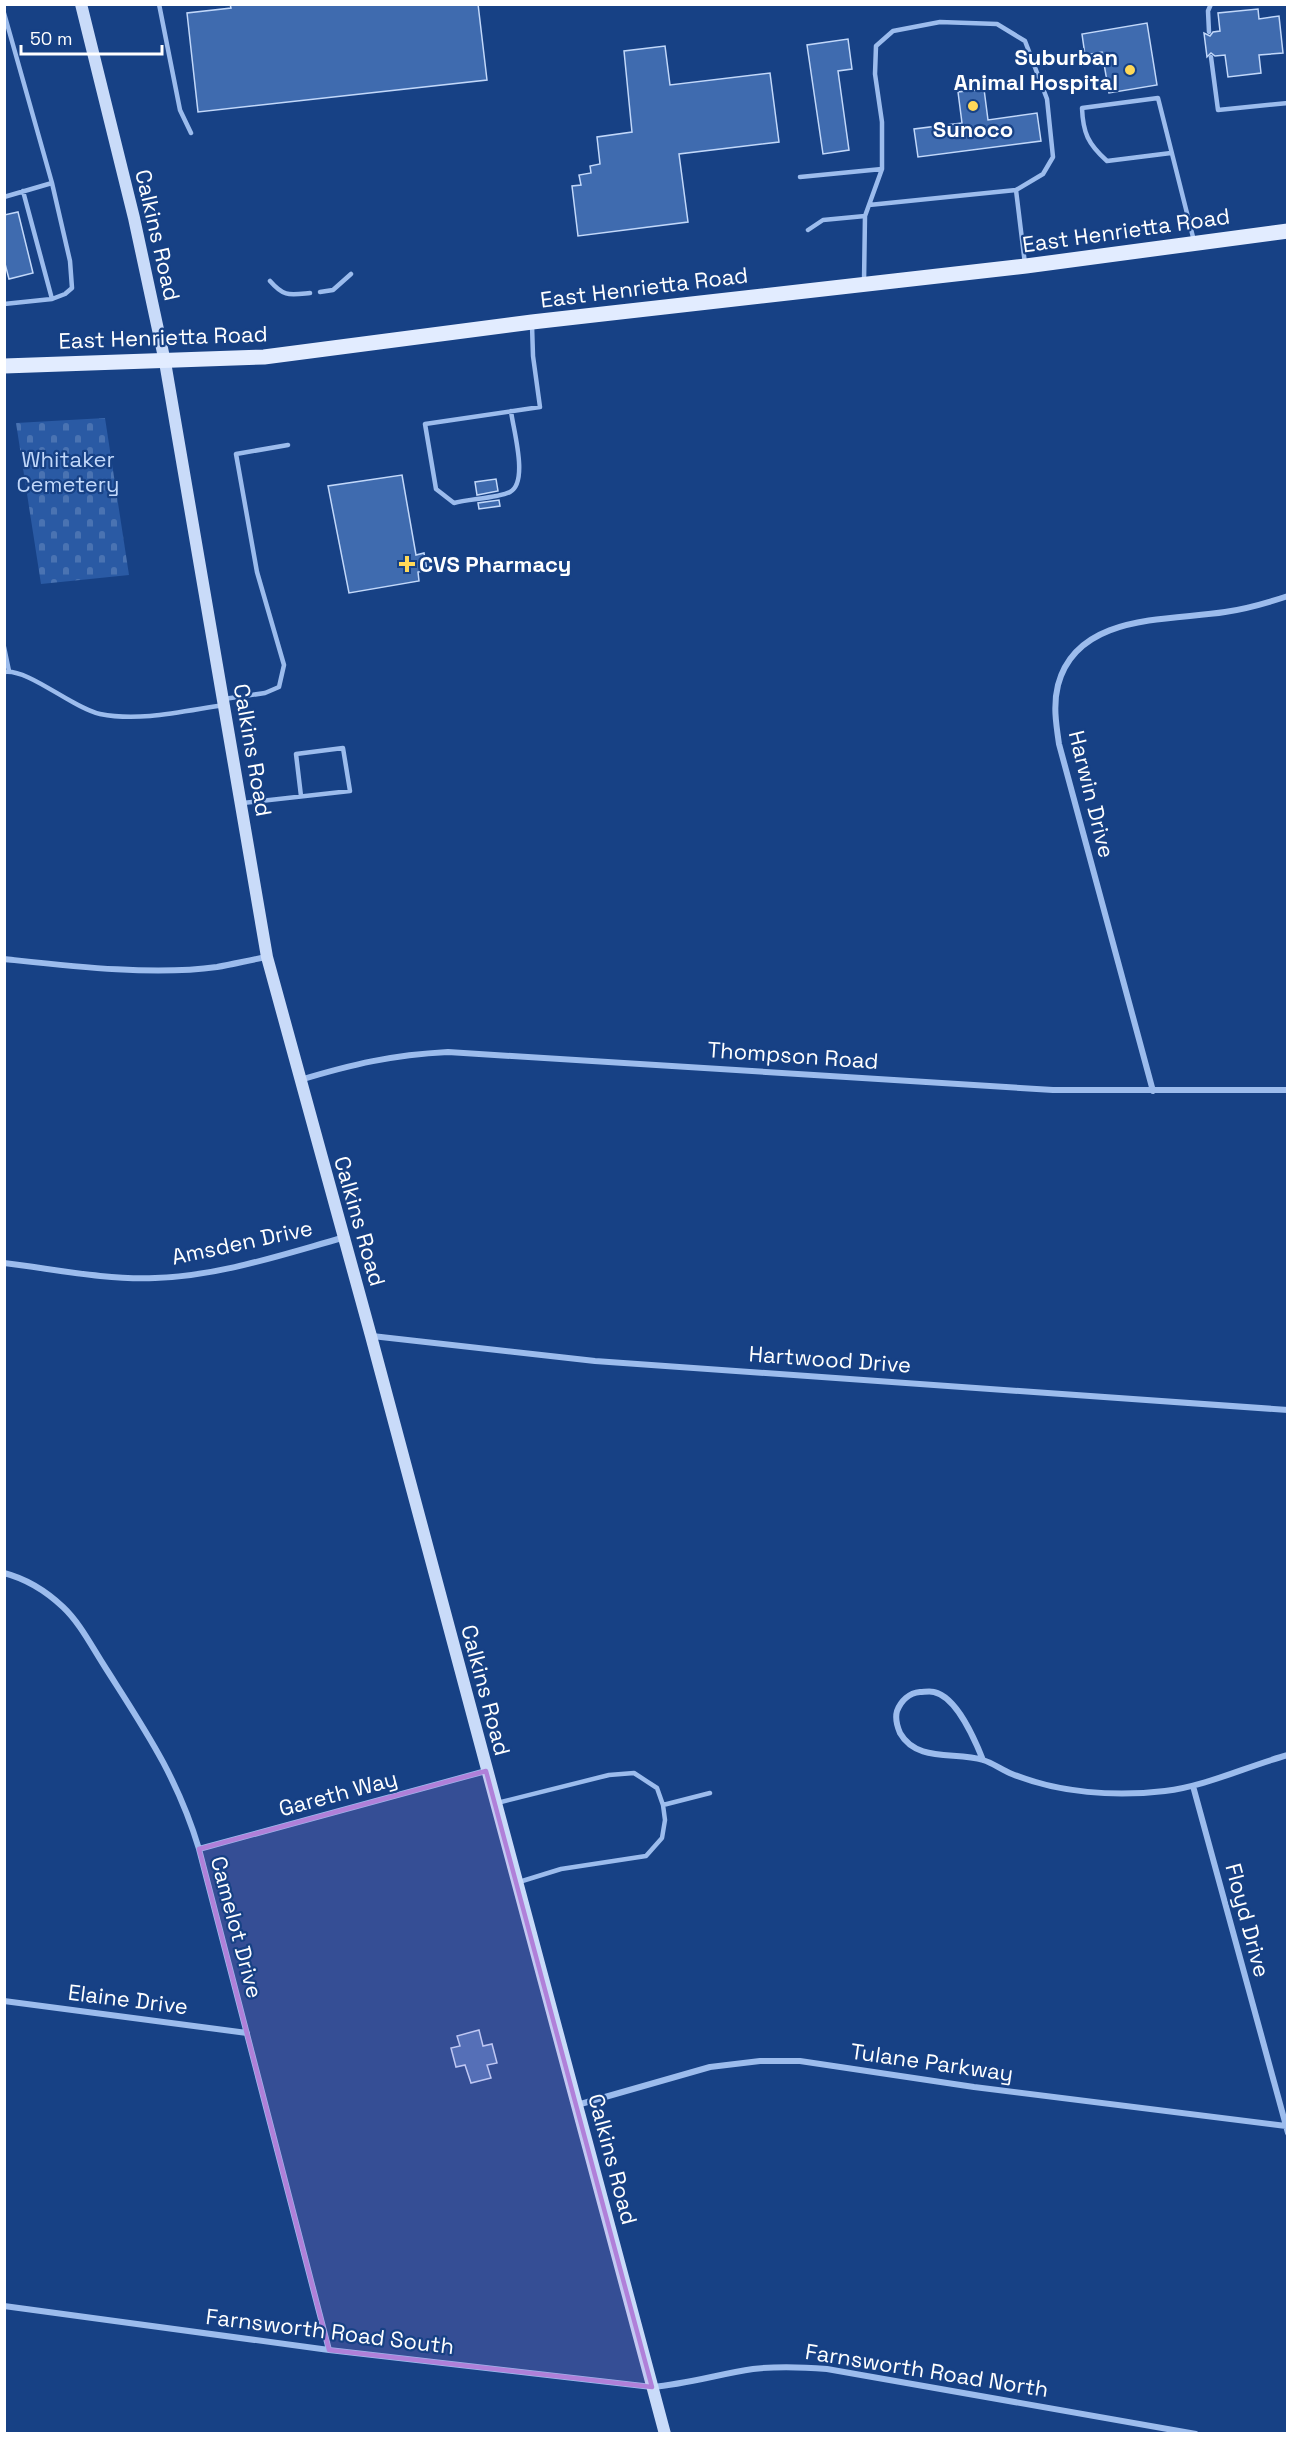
<svg xmlns="http://www.w3.org/2000/svg" width="1292" height="2438" font-family="'Space Grotesk',sans-serif">
	<defs>
		<pattern id="cemetery-stones" width="16" height="16" patternUnits="userSpaceOnUse" patternTransform="scale(1.5)"><rect width="16" height="16" fill="#2a5aa4"/><path d="M2 7V4a2 2 0 0 1 4 0v3zM10 15v-3a2 2 0 0 1 4 0v3z" fill="#4a73b2"/></pattern>
	</defs>
	<rect width="100%" height="100%" fill="#174185"/>
	<path fill="url(#cemetery-stones)" d="M105,418L129,575L41,584L16,423Z"/>
	<path fill="#3f6baf" stroke="#c2d8fa" stroke-width="1.5" d="M230,4H478L487,80L198,112L187,13L231,8Z
		M1258,9L1259,19L1279,16L1283,53L1259,55L1261,73L1228,77L1225,55L1215,56L1211,53L1207,57L1204,33L1210,36L1213,32L1220,31L1218,13Z
		M1147,23L1157,85L1109,93L1102,52L1085,55L1082,34Z
		M848,39L852,69L838,71L849,150L823,154L807,45Z
		M665,46L670,85L770,73L779,142L679,154L688,222L578,236L572,186L581,185L579,175L591,173L590,166L600,164L597,137L632,132L624,51Z
		M984,89L988,120L1037,113L1041,141L918,157L914,129L962,123L958,92Z
		M18,212L33,273L9,279L4,260V215Z
		M402,475L416,555L424,553L427,570L418,572L419,581L349,593L328,486Z
		M496,479L498,491L477,495L475,482Z
		M499,500L500,506L479,509L478,503Z
		M479,2030L483,2046L492,2044L497,2063L487,2065L491,2078L471,2083L465,2065L456,2067L451,2048L460,2046L457,2036Z"/>
	<g fill="none" stroke-linecap="round" stroke-linejoin="round">
		<path stroke="#9cbced" stroke-width="4.5" d="M159,4L180,110L191,133
			M4,13L52,183L4,197
			M1209,32L1208,11L1211,4
			M1211,57L1218,110L1288,103
			M1171,153L1107,161C1088,144 1083,133 1082,108L1158,98L1194,241
			M800,177L882,169
			M869,205L1016,190
			M808,230L823,220L865,216
			M270,281C284,297 289,295 310,293
			M864,282L865,216L882,169V122L875,74L876,46L893,31L940,22L997,24L1025,41L1047,99L1053,157L1043,174L1016,190L1025,264
			M320,292L333,290L351,274
			M52,299L65,294L72,288L70,261L52,183
			M4,304L52,299L23,191
			M511,411C513,429 529,482 510,492C498,498 468,499 454,503L436,489L425,424L540,407L533,356L532,325
			M4,647L9,671
			M4,672C28,668 72,708 100,714C140,722 184,711 224,705
			M224,699L265,693L279,687L284,665L257,572L236,454L288,445
			M243,803L350,791L343,748L296,754L301,796
			M497,1803L609,1775L634,1773L657,1788L663,1805L665,1820L662,1838L646,1856L561,1869L519,1882
			M663,1805L710,1793"/>
		<path stroke="#9cbced" stroke-width="6" d="M4,959C69,966 153,976 217,967C234,964 250,960 267,957
			M300,1080C353,1064 392,1055 448,1052L1053,1090H1288
			M1153,1091L1059,744C1056,724 1053,705 1058,685C1077,613 1168,621 1225,612C1246,609 1267,603 1288,596
			M4,1263C54,1269 105,1280 155,1278C219,1276 281,1255 342,1238
			M372,1336L595,1361L1288,1410
			M4,1573C27,1579 46,1591 63,1607C80,1623 92,1647 105,1667C145,1730 177,1776 199,1849L329,2350
			M983,1760C975,1740 957,1697 934,1692C930,1691 924,1692 920,1692C909,1693 901,1701 897,1711C895,1718 897,1726 900,1733C917,1763 956,1751 983,1760C993,1763 1002,1770 1012,1774C1059,1793 1115,1797 1165,1791C1207,1786 1247,1766 1288,1755
			M1193,1786L1288,2133
			M199,1849L486,1771
			M4,2001L247,2033
			M577,2105L710,2067L760,2061H800L974,2087L1286,2126
			M4,2306L329,2350L652,2387C687,2384 719,2374 753,2369C777,2366 803,2367 827,2369L1196,2434"/>
		<path stroke="#c9dbf9" stroke-width="12" d="M81,4L134,218L165,362L267,957L371,1336L665,2434"/>
		<path stroke="#e2ecff" stroke-width="15" d="M4,366L264,357L532,322L1026,266L1288,231"/>
	</g>
	<path fill="#b080d9" fill-opacity="0.2" stroke="#b080d9" stroke-width="4.5" stroke-linejoin="round" d="M486,1771L652,2387L329,2350L199,1849Z"/>
	<g fill="#ffd858" stroke="#174185" stroke-width="2">
		<circle cx="1130" cy="70" r="6"/>
		<circle cx="973" cy="106" r="6"/>
		<path d="M404 555h6v6h6v6h-6v6h-6v-6h-6v-6h6z"/>
	</g>
	<g text-anchor="middle" stroke-width="4.5" stroke-linejoin="round" paint-order="stroke">
		<g font-size="22" font-weight="bold" fill="#fff" stroke="#174185" text-anchor="end">
			<text x="1118" y="65">Suburban<tspan x="1118" dy="25">Animal Hospital</tspan></text>
			<text x="973" y="137" text-anchor="middle">Sunoco</text>
			<text x="419" y="572" text-anchor="start">CVS Pharmacy</text>
		</g>
		<g font-size="22" fill="#fff" stroke="#174185">
			<text transform="translate(1126 230) rotate(-8)" y="8">East Henrietta Road</text>
			<text transform="translate(158 235) rotate(77)" y="8">Calkins Road</text>
			<text transform="translate(644 287) rotate(-7)" y="8">East Henrietta Road</text>
			<text transform="translate(163 337) rotate(-2)" y="8">East Henrietta Road</text>
			<text transform="translate(253 750) rotate(80)" y="8">Calkins Road</text>
			<text transform="translate(1092 794) rotate(76)" y="8">Harwin Drive</text>
			<text transform="translate(793 1055) rotate(4)" y="8">Thompson Road</text>
			<text transform="translate(360 1221) rotate(74)" y="8">Calkins Road</text>
			<text transform="translate(242 1242) rotate(-12)" y="8">Amsden Drive</text>
			<text transform="translate(830 1359) rotate(4)" y="8">Hartwood Drive</text>
			<text transform="translate(486 1690) rotate(75)" y="8">Calkins Road</text>
			<text transform="translate(338 1793) rotate(-15)" y="8">Gareth Way</text>
			<text transform="translate(1248 1920) rotate(75)" y="8">Floyd Drive</text>
			<text transform="translate(237 1927) rotate(75)" y="8">Camelot Drive</text>
			<text transform="translate(128 1999) rotate(7)" y="8">Elaine Drive</text>
			<text transform="translate(932 2062) rotate(8)" y="8">Tulane Parkway</text>
			<text transform="translate(613 2159) rotate(75)" y="8">Calkins Road</text>
			<text transform="translate(330 2331) rotate(7)" y="8">Farnsworth Road South</text>
			<text transform="translate(927 2370) rotate(9)" y="8">Farnsworth Road North</text>
		</g>
		<g font-size="22" fill="#c2d8fa" stroke="#174185">
			<text x="68" y="467">Whitaker<tspan x="68" dy="25">Cemetery</tspan></text>
		</g>
	</g>
	<rect width="1292" height="2438" fill="none" stroke="#ffffff" stroke-width="12"/>
	<path d="M21 45v9h141v-9" fill="none" stroke="#ffffff" stroke-width="3"/>
	<text x="30" y="45" font-size="18" fill="#ffffff" stroke="#174185" stroke-width="4.5" paint-order="stroke">50 m</text>
</svg>
